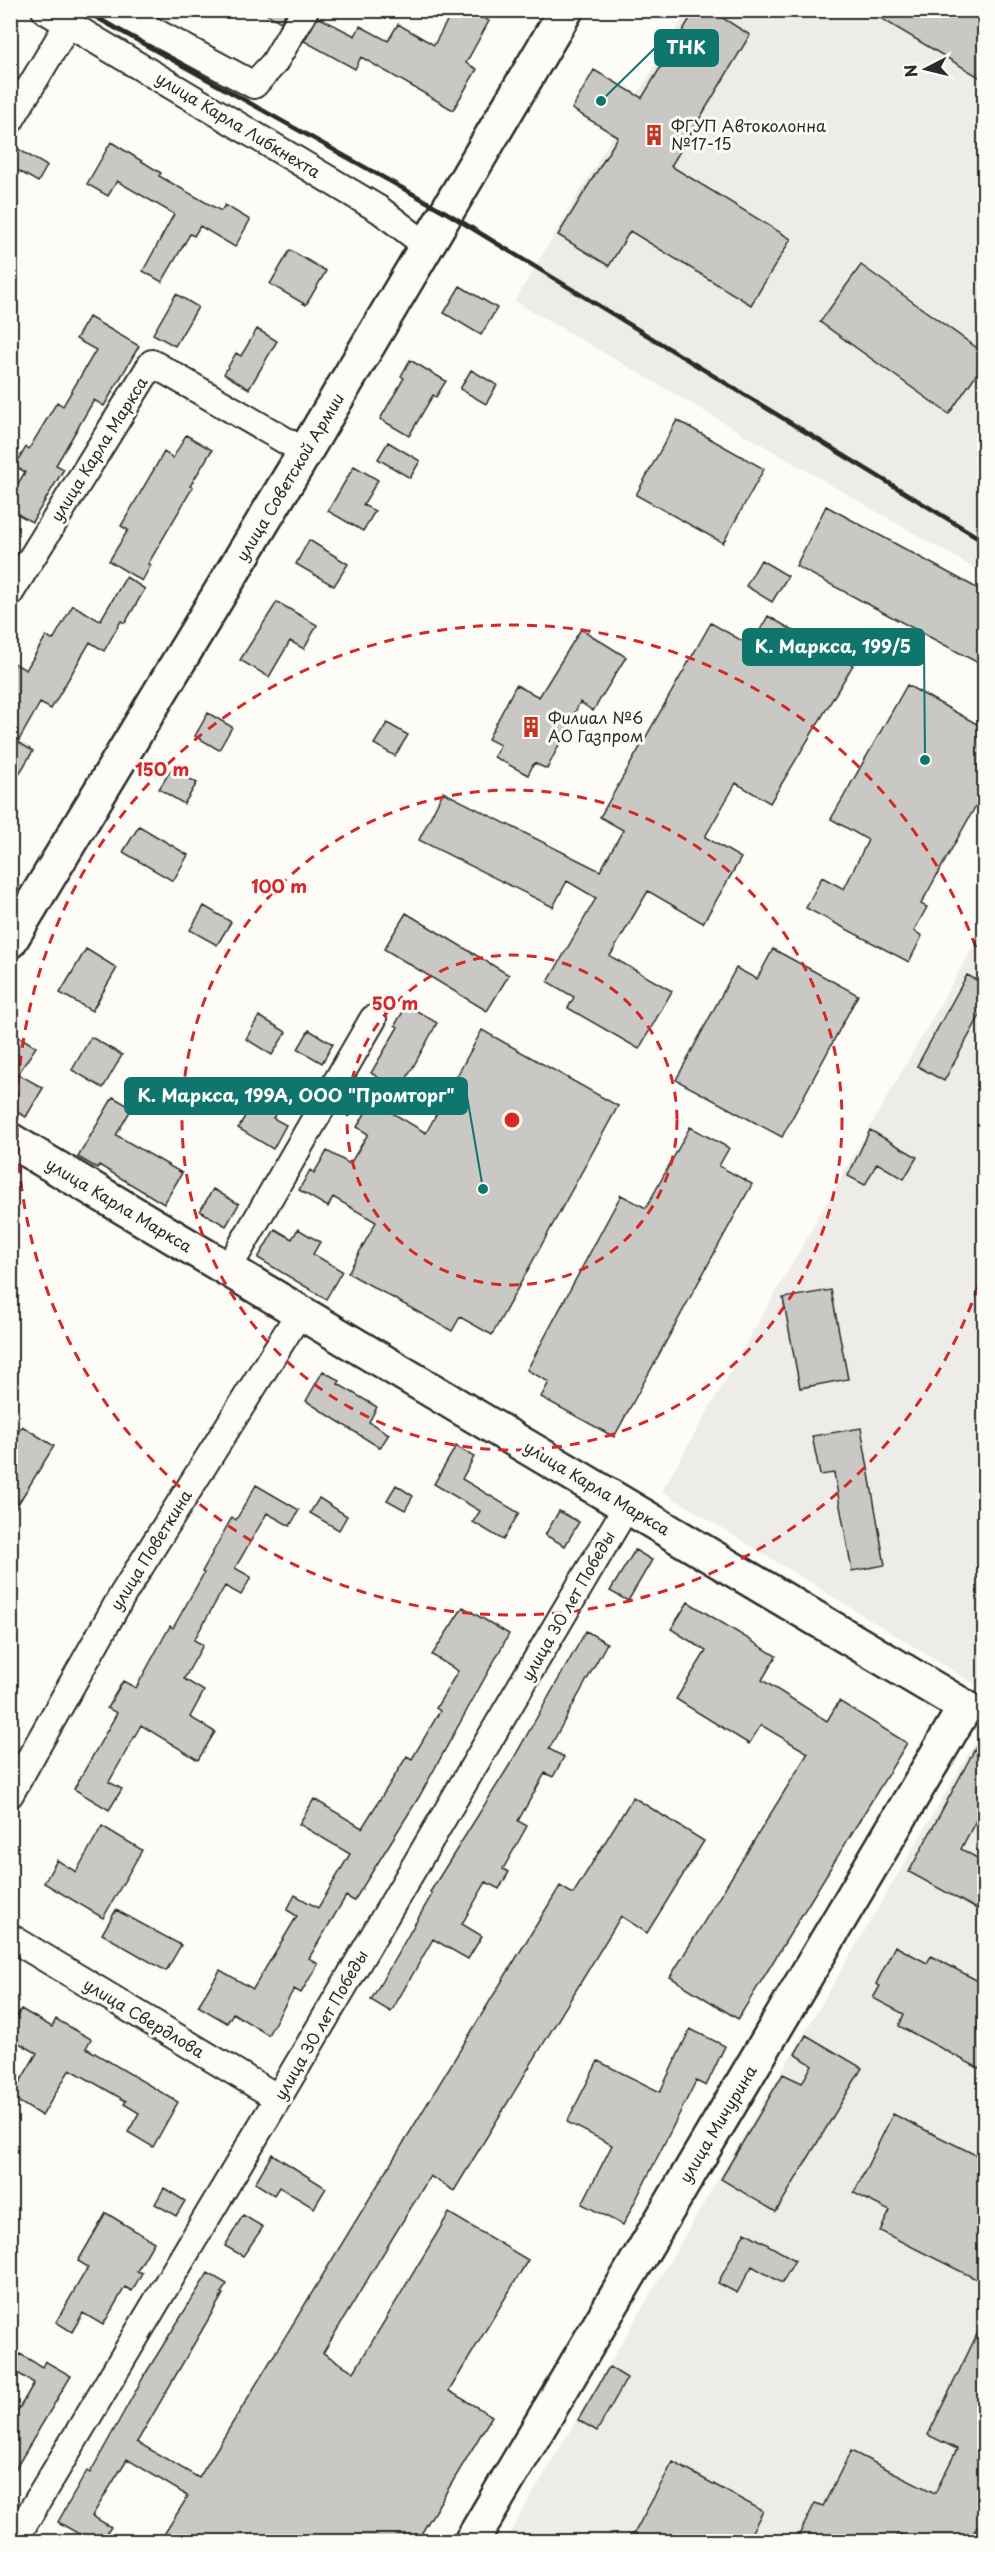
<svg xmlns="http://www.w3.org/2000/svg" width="995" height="2552" font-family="'Playpen Sans',sans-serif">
	<rect width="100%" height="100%" fill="#fdfcf7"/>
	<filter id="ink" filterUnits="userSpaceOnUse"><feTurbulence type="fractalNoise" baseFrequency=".0167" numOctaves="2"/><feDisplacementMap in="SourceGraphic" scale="12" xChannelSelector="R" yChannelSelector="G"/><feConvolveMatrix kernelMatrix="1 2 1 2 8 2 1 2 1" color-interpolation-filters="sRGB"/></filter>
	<g filter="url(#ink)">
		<path fill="#edece8" d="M687,11H984V574L515,301Z
			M984,928V1690L662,1491Z
			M984,1728V2541H505Z"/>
		<path fill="#c9c8c4" stroke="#2b2b2b" stroke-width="1.5" d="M259,10H287L281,22Z
			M453,10H470L489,21L466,63L477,69L453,110L361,57L355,69L304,41L318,17L355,36L360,26L388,41L398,24L434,45Z
			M695,10H710L750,35L671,166L791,239L751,305L630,231L609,266L558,235L618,137L572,109L594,70L642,98Z
			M867,10H984V80Z
			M111,142L161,173L159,176L221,211L225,205L250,220L235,247L200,226L194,236L190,234L162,282L143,271L174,214L117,181L108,196L87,184Z
			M18,149L47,166L38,182L10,166Z
			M290,250L326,271L306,305L270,284Z
			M861,265L984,353V363L949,414L820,322Z
			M460,286L497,308L481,335L444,313Z
			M176,294L198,307L175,346L153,334Z
			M89,317L139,346L104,406L94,400L56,465L64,469L32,522L10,510V497L25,472L15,466L26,447L29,449L57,402L63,406L96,350L76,339Z
			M257,329L277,341L249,389L224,374L236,353L241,356Z
			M410,360L446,381L436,397L433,395L409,436L380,419L404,378L401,376Z
			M471,370L497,385L486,404L460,389Z
			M677,420L764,469L723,543L636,495Z
			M186,435L212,450L190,486L193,487L148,564L151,565L142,581L109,561L128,530L121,526L164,452L173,458Z
			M388,442L420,461L410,478L378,459Z
			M354,466L378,480L363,505L375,511L363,531L328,511Z
			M826,506L984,592V666L796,566Z
			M309,540L348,564L334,586L296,564Z
			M761,560L788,576L772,602L746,586Z
			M126,577L145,589L125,623L121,621L104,651L90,642L51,709L40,703L18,742L33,751L10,789V661L26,670L46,636L53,640L73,605L100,621Z
			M277,602L317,625L304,649L290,641L269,677L240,660Z
			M768,616L853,665L770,803L736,783L705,837L741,858L703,923L648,891L610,956L672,991L639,1049L568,1008L574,997L548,982L596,898L567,881L553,907L419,840L443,792L600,871L623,830L600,817L711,623L751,646Z
			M581,629L626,657L593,711L580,702L547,769L534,763L528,775L494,757L500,745L488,739L516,685L539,697Z
			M907,685L984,728V791L921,904L927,907L914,931L922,936L909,962L806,908L822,877L844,889L868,840L831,819Z
			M208,713L232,727L219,750L195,736Z
			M387,723L408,735L395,756L374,744Z
			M172,768L197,783L184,804L159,789Z
			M139,826L188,855L173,881L123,852Z
			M204,906L231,922L217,945L190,930Z
			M406,913L509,975L487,1011L384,949Z
			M86,949L117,968L92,1011L60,993Z
			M773,949L858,995L782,1137L676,1080L736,968L757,979Z
			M967,975L984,984V1008L944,1081L917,1066Z
			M407,1005L437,1023L389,1111L426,1133L482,1030L618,1106L492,1335L460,1317L452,1331L348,1273L376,1222L333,1197L328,1207L299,1190L310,1170L314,1173L327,1151L350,1164L368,1134L357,1127L384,1081L371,1073L398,1027L395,1025Z
			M259,1016L286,1032L272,1055L246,1039Z
			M309,1030L333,1044L322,1063L298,1049Z
			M10,1031L36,1047L18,1074L43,1088L26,1117L10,1108Z
			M91,1037L122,1055L103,1088L72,1070Z
			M262,1087L284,1100L273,1118L286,1125L273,1149L238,1128Z
			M113,1097L132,1108L116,1135L182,1173L164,1204L99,1165L97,1168L78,1157Z
			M690,1127L729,1148L719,1166L752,1184L614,1437L541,1397L549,1382L527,1370L621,1195L646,1208Z
			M870,1130L917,1157L904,1179L877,1163L865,1185L848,1176Z
			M213,1189L239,1204L226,1226L200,1211Z
			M275,1229L292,1239L298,1229L320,1242L313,1254L342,1271L326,1299L258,1258Z
			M831,1290L848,1379L800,1388L783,1298Z
			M323,1371L340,1381L338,1384L377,1407L369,1422L389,1434L380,1448L306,1401Z
			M22,1426L54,1446L10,1517V1445Z
			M861,1428L885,1565L852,1571L834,1473L820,1475L812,1436Z
			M456,1446L474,1457L462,1479L519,1513L503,1540L473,1522L480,1511L434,1484Z
			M256,1485L299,1510L290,1526L267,1513L235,1568L251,1577L241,1595L225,1586L194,1640L203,1645L184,1679L204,1691L190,1717L215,1732L198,1760L141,1725L109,1782L122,1789L109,1810L74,1789L117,1713L107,1708L123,1681L136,1688L170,1626L173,1628L204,1573L202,1572L232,1517L236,1520Z
			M396,1485L413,1496L405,1510L387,1500Z
			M319,1498L347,1516L339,1530L310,1513Z
			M559,1511L579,1522L565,1546L545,1535Z
			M635,1550L652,1560L628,1601L610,1591Z
			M688,1602L776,1656L762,1680L827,1721L839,1701L907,1743L738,2019L670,1977L808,1753L761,1725L749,1744L676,1699L706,1651L671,1629Z
			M463,1607L509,1634L419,1797L354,1901L346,1896L309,1958L318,1964L301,1993L294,1989L268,2035L233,2013L227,2023L198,2006L220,1970L253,1989L297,1916L287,1910L295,1895L318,1908L350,1854L299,1824L314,1799L362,1828L407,1756L412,1759L440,1711L436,1708L458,1671L432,1655Z
			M586,1631L607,1643L549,1749L564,1757L553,1777L545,1773L518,1821L527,1826L503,1869L509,1872L499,1889L486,1882L462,1924L482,1936L468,1959L433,1939L391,2012L371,2000L432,1894L430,1892L512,1761Z
			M984,1732V1805L961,1849L984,1862V1913L909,1872Z
			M633,1797L704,1841L647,1933L621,1916L454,2191L430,2176L323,2353L354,2372L449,2213L528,2260L449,2391L492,2416L417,2541H160L188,2496L127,2459L92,2516L111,2527L102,2541H91L58,2522L87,2471L90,2473L144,2376L208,2273L227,2284L221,2293L223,2294L137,2442L199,2478L560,1886L573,1894Z
			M102,1826L142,1850L103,1918L44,1883L57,1860L76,1872Z
			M116,1910L181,1945L166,1971L102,1934Z
			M895,1946L927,1963L931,1956L984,1984V2071L899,2026L904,2014L873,1998L880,1986L876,1984Z
			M21,2009L52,2027L56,2019L91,2039L86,2048L178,2102L153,2147L128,2132L139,2113L124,2104L126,2101L70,2069L42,2116L11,2097L37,2053L10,2038V2027Z
			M690,2029L725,2046L706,2086L696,2081L623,2225L582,2204L612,2145L567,2122L598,2061L660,2092Z
			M806,2035L862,2068L776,2212L721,2179L783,2074L802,2083L812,2065L795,2054Z
			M893,2114L984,2159V2283L880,2231L890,2211L854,2193Z
			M272,2154L326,2188L314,2208L279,2187L274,2195L255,2183Z
			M164,2188L185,2201L176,2216L155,2204Z
			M106,2213L154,2242L137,2271L142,2273L132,2291L125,2287L103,2325L83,2313L72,2332L56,2322L88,2267L78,2261Z
			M243,2215L263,2227L243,2256L225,2246Z
			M745,2232L795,2260L782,2283L752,2266L737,2293L718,2283Z
			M984,2320V2511L970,2541H914L898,2533L894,2541H796L815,2503L823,2506L851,2451L935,2493L957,2449L928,2435Z
			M20,2354L42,2367L45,2361L71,2376L10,2478V2424L34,2383L11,2369Z
			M609,2367L627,2378L597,2431L578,2420Z
			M673,2462L763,2511L747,2541H630Z"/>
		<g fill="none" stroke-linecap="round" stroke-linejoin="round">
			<defs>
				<path id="minor" d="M45,10L380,210L427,246
					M114,10L254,85L274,63L305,10
					M10,121L68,24
					M10,593L152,363L305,452
					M228,1269L373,1019
					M10,1794L123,1594L300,1312
					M10,1937L278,2098
					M13,2542L278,2098L627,1506"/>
				<path id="tertiary" d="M10,1140L965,1707L471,2542"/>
				<path id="primary" d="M10,941L305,452L566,10"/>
			</defs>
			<use href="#minor" stroke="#2b2b2b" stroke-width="30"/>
			<use href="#tertiary" stroke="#2b2b2b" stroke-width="38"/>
			<use href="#primary" stroke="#2b2b2b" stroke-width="38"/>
			<use href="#minor" stroke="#fdfcf7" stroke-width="26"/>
			<use href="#tertiary" stroke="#fdfcf7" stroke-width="33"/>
			<use href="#primary" stroke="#fdfcf7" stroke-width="33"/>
			<path stroke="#2b2b2b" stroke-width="4.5" d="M83,10L447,213L984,541"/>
		</g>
	</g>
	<g fill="none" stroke="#d62828" stroke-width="3" stroke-dasharray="10 8">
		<circle cx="512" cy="1120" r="165"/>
		<circle cx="512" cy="1120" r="330"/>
		<path d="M984 1269A495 495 0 1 1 984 971"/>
	</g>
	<defs>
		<symbol id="building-bare" viewBox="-9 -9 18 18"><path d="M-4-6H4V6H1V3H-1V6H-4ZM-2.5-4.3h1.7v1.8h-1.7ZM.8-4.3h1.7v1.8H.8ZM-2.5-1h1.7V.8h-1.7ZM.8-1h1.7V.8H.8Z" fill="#c8321e" stroke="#fdfcf7" stroke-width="2.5" paint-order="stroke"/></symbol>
	</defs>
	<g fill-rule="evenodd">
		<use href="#building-bare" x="639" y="120" width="30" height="30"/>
		<use href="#building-bare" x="516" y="712" width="30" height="30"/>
	</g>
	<g text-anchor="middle" stroke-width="6" stroke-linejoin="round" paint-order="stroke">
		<g font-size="16" fill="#2b2b2b" stroke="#fdfcf7">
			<text transform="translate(238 125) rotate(31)" y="6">улица Карла Либкнехта</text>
			<text transform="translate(99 449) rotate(-58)" y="6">улица Карла Маркса</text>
			<text transform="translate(290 477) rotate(-59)" y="6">улица Советской Армии</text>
			<text transform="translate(119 1205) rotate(31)" y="6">улица Карла Маркса</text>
			<text transform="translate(597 1488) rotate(31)" y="6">улица Карла Маркса</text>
			<text transform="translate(151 1550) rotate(-58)" y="6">улица Поветкина</text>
			<text transform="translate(568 1606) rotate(-60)" y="6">улица 30 лет Победы</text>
			<text transform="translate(144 2018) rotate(31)" y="6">улица Свердлова</text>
			<text transform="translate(321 2025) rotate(-60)" y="6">улица 30 лет Победы</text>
			<text transform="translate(718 2124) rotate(-59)" y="6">улица Мичурина</text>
		</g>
		<g font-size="16" fill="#2b2b2b" stroke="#fdfcf7" text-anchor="start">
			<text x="671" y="132">ФГУП Автоколонна<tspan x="671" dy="18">№17-15</tspan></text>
			<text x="548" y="724">Филиал №6<tspan x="548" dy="18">АО Газпром</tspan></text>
		</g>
	</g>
	<circle cx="512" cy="1120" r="9" fill="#d62828" stroke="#fdfcf7" stroke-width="3"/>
	<g font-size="18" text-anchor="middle" font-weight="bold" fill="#d62828" stroke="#fdfcf7" stroke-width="6" stroke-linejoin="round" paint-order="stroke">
		<text x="162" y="776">150 m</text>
		<text x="279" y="893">100 m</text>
		<text x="395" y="1010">50 m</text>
	</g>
	<path fill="none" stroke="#0f766e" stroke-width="2" d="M601 101L655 48M925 760L924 647M483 1189L467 1096"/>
	<g fill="#0f766e" stroke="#fdfcf7" stroke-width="2">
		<circle cx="601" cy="101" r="6"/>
		<circle cx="925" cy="760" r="6"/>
		<circle cx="483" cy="1189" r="6"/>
	</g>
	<g fill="#0f766e" stroke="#0f766e" stroke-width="2">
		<rect x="655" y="30" width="63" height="36" rx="6"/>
		<rect x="743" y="629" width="181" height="36" rx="6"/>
		<rect x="125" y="1078" width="342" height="36" rx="6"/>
	</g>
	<g font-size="18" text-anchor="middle" font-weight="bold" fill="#fff">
		<text x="686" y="54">ТНК</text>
		<text x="833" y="653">К. Маркса, 199/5</text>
		<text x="296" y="1102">К. Маркса, 199А, ООО "Промторг"</text>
	</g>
	<rect width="995" height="2552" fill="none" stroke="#fdfcf7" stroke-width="36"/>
	<rect x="18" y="18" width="959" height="2516" fill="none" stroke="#2b2b2b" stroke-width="2" filter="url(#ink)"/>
	<g transform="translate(926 69) rotate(263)" stroke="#fdfcf7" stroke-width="4.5" paint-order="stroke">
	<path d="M0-4.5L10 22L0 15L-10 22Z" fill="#2b2b2b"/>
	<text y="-9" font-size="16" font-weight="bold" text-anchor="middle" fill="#2b2b2b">N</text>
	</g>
</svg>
